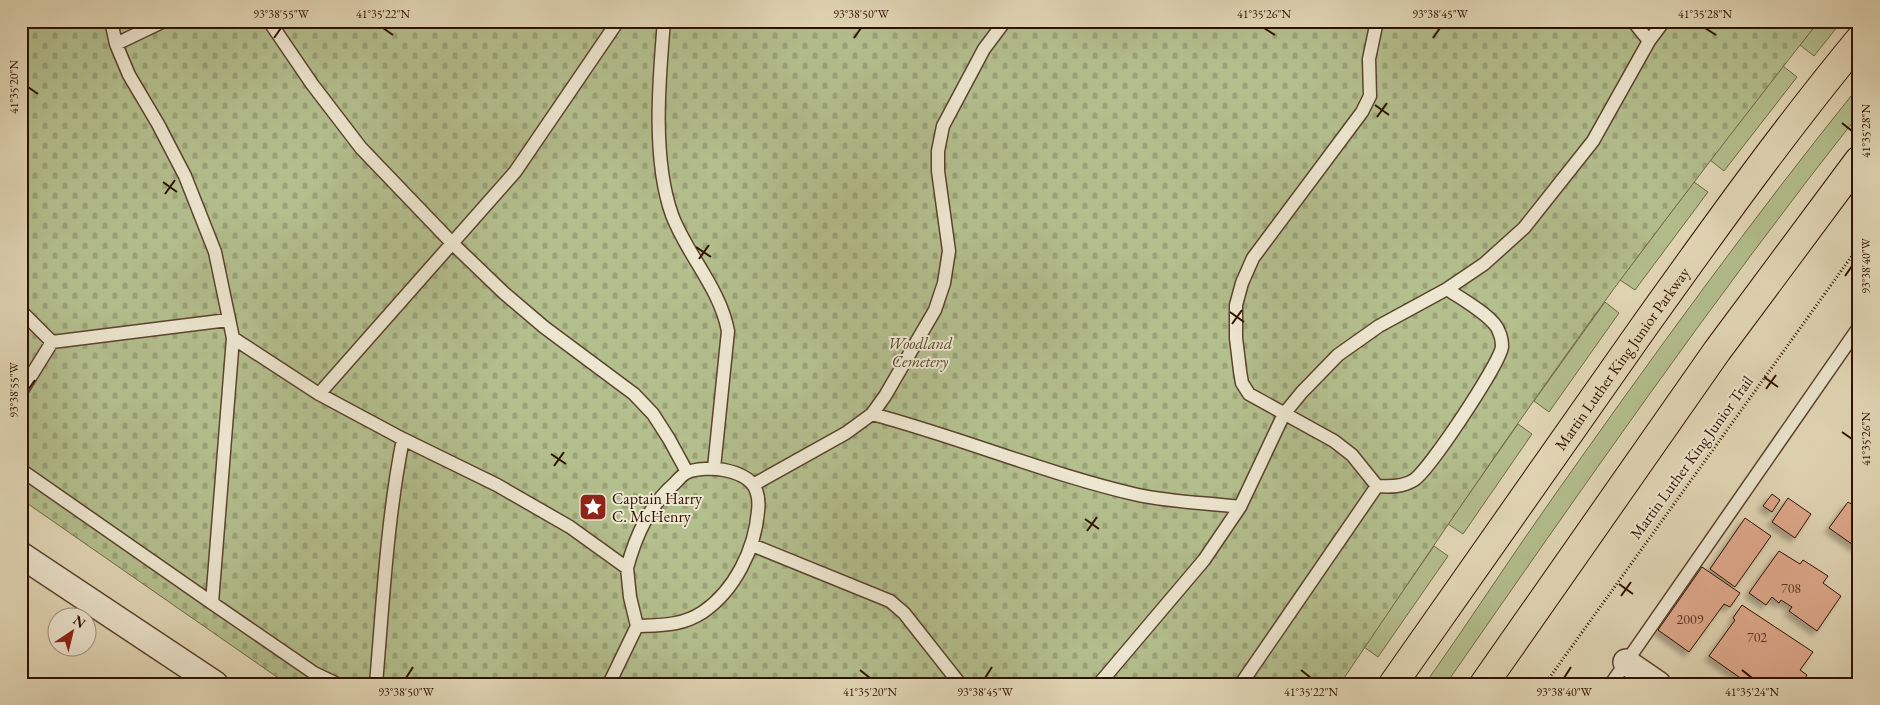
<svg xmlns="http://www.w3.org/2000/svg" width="1880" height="705" font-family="'EB Garamond',serif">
	<defs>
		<pattern id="cemetery-stones" width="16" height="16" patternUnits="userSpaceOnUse" patternTransform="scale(1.25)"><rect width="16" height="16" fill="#b4bf8e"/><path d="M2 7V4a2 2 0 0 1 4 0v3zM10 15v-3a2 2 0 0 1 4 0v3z" fill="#9ba379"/></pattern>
		<filter id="shadow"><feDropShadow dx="-4.5" dy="4.5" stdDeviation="2.5" flood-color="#0004"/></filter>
	</defs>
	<rect width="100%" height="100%" fill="#e3d8b7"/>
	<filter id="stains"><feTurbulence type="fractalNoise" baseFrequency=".004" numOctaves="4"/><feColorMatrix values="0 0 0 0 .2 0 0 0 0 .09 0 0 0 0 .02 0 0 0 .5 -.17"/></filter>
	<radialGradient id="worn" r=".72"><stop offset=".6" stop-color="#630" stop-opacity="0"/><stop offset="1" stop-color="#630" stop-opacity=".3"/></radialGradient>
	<path fill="#b4bf8e" stroke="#726847" d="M1819,21H1842L1814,56L1800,45Z
		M1783,66L1797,77L1724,171L1710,160Z
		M1859,86V114C1714,298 1580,491 1446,684H1425C1469,622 1510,558 1554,496C1652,357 1752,219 1859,86Z
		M1694,182L1708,192L1635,290L1620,280Z
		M1605,302L1619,313L1549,412L1534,401Z
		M1518,424L1532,434L1463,534L1448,524Z
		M1434,546L1448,556L1378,657L1364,647Z"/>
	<path fill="url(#cemetery-stones)" stroke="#726847" d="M21,21H1819C1752,106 1686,192 1621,279C1524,411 1432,548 1340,684H287L21,499Z"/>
	<path fill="#dfaa8d" stroke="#2f1100" filter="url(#shadow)" d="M1772,494L1780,500L1772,512L1763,506Z
		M1788,498L1811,514L1795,538L1772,522Z
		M1848,502L1859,509V549L1829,528Z
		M1745,518L1771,536L1735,587L1710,569Z
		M1779,551L1800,564L1803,560L1828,576L1823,583L1841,596L1817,631L1789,611L1792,607L1781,600L1779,603L1772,597L1766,605L1749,593Z
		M1702,567L1740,593L1730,607L1724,604L1689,652L1658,630Z
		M1742,605L1813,652L1800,670L1807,675L1801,684H1749L1709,656L1735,620L1733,618Z"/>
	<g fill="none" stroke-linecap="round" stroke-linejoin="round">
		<defs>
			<path id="lane" d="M111,21L116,44L129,75L158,124L185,176L215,252L233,338L212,603L314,673L337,684
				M269,21L312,84L361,148L453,244L504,293L544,327L634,394L653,414L669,439L687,472
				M664,21C659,80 652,159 672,215C687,255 720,288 728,331L714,468
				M1377,21L1369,59L1370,96L1362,112L1253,258L1242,283L1236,305V338L1240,371L1242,383L1249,394L1334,441L1352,455L1377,486C1390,487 1403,487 1414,480C1430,469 1499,365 1502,347C1502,343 1501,336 1499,332C1495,317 1460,298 1447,289
				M1633,21L1649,41
				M116,44L164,21
				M21,311L52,342L228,320
				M233,338L319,394L403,439C387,519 383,602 376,684
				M21,392L52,342
				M319,394L515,172L618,21
				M872,414C962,438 1047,474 1138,495C1171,502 1207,503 1240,507
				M403,439L497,485L570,527L627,568L630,597L637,626C661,625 682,626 703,612C735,590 755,549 758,511C759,503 758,493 754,486C748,477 734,472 724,470C715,468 695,468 686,473C682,475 678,480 675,483C649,506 636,535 627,568
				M21,470L212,603
				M753,485L846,433L872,414L885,396L935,310L944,283L949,251L938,171V151L943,126L984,49L1005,21
				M752,545L890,601L904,613L960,684
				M609,684L637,626
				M1099,684L1204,560L1240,507L1284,414L1302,392L1338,355L1379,326L1447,289L1484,264L1524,228L1593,141L1649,41L1664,21
				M1241,684L1377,486
				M1611,684L1859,327"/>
			<path id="street" d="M21,555L215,684
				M1626,662L1658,684"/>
			<g id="primary">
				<path id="s1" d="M1393,684C1476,565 1559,446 1643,328C1713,230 1783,132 1859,40"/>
				<path d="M1484,684L1717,351L1859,160"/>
			</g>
		</defs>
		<use href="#lane" stroke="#5c432e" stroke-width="15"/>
		<use href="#street" stroke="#5c432e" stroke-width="28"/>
		<use href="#primary" stroke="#2f1100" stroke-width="30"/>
		<path stroke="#2f1100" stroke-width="3" stroke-dasharray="1 2.5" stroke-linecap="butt" d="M1545,684L1859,246"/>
		<use href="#lane" stroke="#ede6d0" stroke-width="12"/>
		<use href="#street" stroke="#ede6d0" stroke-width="25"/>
		<use href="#primary" stroke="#e3d8b7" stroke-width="28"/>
	</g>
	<path fill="none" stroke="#2f1100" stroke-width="2" d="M383,28L393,35M1264,28L1275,35M1705,28L1716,35M274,38L281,28M854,38L861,28M1433,38L1440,28M28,87L38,94M1375,105L1389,115M1377,117L1387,103M1842,123L1852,131M163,182L177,192M165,194L175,180M696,247L711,257M699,259L709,245M1845,276L1852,266M1230,312L1244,322M1232,324L1242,310M1764,377L1778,387M1766,389L1776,375M28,390L35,380M1842,432L1852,439M551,454L566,464M554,466L564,452M1085,519L1099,529M1087,531L1097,517M1619,584L1633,594M1621,596L1631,582M860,670L870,678M1301,670L1311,678M1742,670L1752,678M406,678L413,667M985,678L992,667M1564,678L1571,667"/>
	<defs>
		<symbol id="sight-square" viewBox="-11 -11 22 22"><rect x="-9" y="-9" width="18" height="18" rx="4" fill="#8f2418" stroke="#ede6d0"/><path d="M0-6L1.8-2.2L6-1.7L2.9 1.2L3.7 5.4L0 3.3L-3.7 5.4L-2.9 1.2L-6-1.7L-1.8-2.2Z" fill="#fff"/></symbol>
	</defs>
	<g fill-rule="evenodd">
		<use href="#sight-square" x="577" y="491" width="32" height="32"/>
	</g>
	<g text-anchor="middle" stroke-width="4" stroke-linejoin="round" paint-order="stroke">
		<g font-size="14" fill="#5b3723">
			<text x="1791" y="593">708</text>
			<text x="1690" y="624">2009</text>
			<text x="1757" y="642">702</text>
		</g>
		<g font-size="16" font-style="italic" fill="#57452b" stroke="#ede6d0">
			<text x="920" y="349">Woodland<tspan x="920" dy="18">Cemetery</tspan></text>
		</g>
		<g font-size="16" fill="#2f1100" stroke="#ede6d0">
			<text dy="6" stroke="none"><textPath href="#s1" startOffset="398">Martin Luther King Junior Parkway</textPath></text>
			<text transform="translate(1691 457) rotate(-54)" y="6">Martin Luther King Junior Trail</text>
		</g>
		<g font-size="16" fill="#2f1100" stroke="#ede6d0" text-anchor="start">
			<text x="612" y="504">Captain Harry<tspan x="612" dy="18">C. McHenry</tspan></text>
		</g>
	</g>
	<rect width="1880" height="705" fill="none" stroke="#e3d8b7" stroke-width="55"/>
	<g transform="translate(72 632) rotate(35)"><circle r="24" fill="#ede6d0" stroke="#a1917d"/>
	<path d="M0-4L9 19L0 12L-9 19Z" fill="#8f2418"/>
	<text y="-8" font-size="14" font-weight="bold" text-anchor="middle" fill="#2f1100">N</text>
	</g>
	<rect x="28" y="28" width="1824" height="650" fill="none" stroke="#2f1100" stroke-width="2"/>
	<g font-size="12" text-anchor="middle" fill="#2f1100">
		<text x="281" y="18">93°38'55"W</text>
		<text x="383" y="18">41°35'22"N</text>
		<text x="861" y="18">93°38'50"W</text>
		<text x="1264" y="18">41°35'26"N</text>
		<text x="1440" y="18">93°38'45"W</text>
		<text x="1705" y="18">41°35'28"N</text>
		<text transform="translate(14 87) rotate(-90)" y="4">41°35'20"N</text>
		<text transform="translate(1866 131) rotate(-90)" y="4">41°35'28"N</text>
		<text transform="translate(1866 266) rotate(-90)" y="4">93°38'40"W</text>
		<text transform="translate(14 390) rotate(-90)" y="4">93°38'55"W</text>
		<text transform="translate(1866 439) rotate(-90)" y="4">41°35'26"N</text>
		<text x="406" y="696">93°38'50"W</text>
		<text x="870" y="696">41°35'20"N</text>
		<text x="985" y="696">93°38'45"W</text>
		<text x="1311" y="696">41°35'22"N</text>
		<text x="1564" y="696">93°38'40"W</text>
		<text x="1752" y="696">41°35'24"N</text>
	</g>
	<rect width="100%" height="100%" filter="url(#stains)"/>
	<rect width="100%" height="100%" fill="url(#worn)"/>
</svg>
